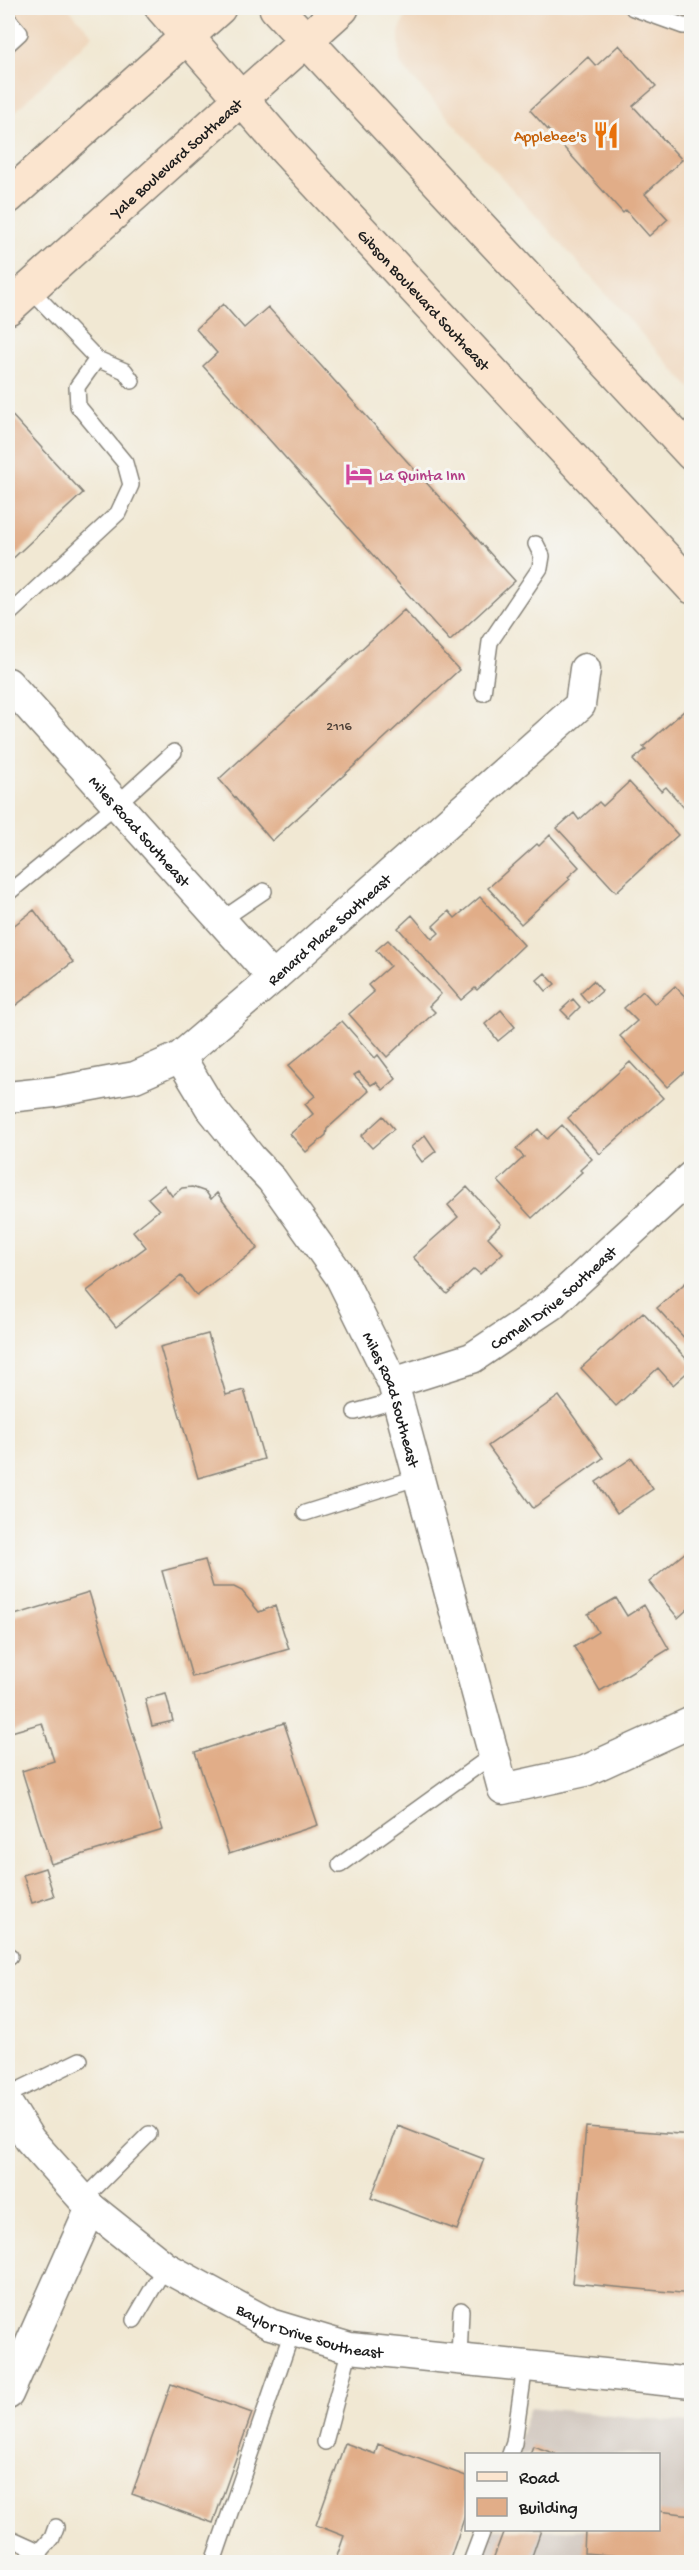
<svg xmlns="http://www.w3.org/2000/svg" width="699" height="2570" font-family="'Gochi Hand',sans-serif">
	<rect width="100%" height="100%" fill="#f6f6f2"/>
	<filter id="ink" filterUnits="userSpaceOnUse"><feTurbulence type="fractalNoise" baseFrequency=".0167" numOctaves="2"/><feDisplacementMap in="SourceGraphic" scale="12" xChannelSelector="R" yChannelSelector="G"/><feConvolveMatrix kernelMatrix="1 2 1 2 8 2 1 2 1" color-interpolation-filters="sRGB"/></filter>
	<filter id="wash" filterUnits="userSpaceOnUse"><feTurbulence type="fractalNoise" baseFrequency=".008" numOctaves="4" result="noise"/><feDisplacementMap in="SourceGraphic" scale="24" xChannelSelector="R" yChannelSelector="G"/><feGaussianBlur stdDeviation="1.35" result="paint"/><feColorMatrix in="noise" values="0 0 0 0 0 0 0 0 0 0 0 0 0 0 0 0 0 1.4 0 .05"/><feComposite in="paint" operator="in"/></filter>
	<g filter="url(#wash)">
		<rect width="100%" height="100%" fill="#f1e8d3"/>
		<path fill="#efd6bb" d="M8,8H68L93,35L8,119Z
			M409,8H691V389L400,64L399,32Z"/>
		<path fill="#cdc2b9" d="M530,2407L691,2423V2562H479L490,2530H658V2454H514Z"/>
		<g id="blocks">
			<path fill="#e1ad88" d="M619,45L656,86L633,106L682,160L645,194L668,219L649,236L626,210L623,213L530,110L588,57L596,66Z
				M223,304L244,328L268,307L515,581L450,641L203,366L217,353L196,329Z
				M8,411L83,493L8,563Z
				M404,610L459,670L272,841L219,779Z
				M692,704V810L688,806L685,809L666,787L661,791L633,760L646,749L643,747Z
				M629,782L678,835L616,892L557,828L574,813L579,820L599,802L603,806Z
				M550,835L579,867L568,877L570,879L521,924L488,888L537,844L539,846Z
				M480,897L524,945L477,990L475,988L461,1000L398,928L412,915L432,939L439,933L433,926L449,911L455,918Z
				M34,910L73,962L8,1011V930Z
				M388,940L441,994L429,1006L435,1012L387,1057L349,1014L374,992L368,985L390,966L376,950Z
				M545,973L555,984L546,991L537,980Z
				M593,981L602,991L588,1003L580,993Z
				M675,986L692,1004V1065L667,1087L620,1036L637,1021L624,1008L643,991L655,1004Z
				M573,999L580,1007L569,1018L561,1010Z
				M501,1010L515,1027L498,1041L485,1024Z
				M342,1021L375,1058L378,1055L396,1079L383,1090L376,1082L371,1085L359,1072L354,1075L369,1091L327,1129L326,1135L306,1152L290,1134L313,1114L305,1104L315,1096L288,1066Z
				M630,1062L663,1098L600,1154L568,1118Z
				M383,1116L394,1129L372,1148L361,1136Z
				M562,1125L592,1159L580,1170L582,1172L532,1218L498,1181L524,1157L516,1149L538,1129L547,1139Z
				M425,1135L436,1151L422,1162L411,1147Z
				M164,1185L172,1196L182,1188L192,1187L206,1192L211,1199L217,1193L258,1248L197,1296L181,1276L116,1327L87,1291L146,1247L133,1231L159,1210L148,1198Z
				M467,1187L501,1224L488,1237L503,1253L480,1274L474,1269L447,1294L413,1257L458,1217L448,1205Z
				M692,1277V1339L688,1342L657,1308Z
				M643,1312L692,1365V1368L673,1385L658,1368L616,1406L581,1368Z
				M208,1334L226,1395L244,1390L264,1459L198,1478L160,1347Z
				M559,1396L603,1458L533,1508L488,1446Z
				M632,1458L653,1489L617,1513L596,1482Z
				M692,1547V1611L689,1608L678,1618L649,1582Z
				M205,1560L213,1587H234L242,1591L259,1612L275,1606L289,1649L192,1677L162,1571Z
				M89,1592L163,1830L51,1864L22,1771L54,1761L42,1723L8,1733V1617Z
				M616,1598L627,1616L644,1605L669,1649L600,1691L574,1647L598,1632L588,1614Z
				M166,1694L173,1721L152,1726L145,1699Z
				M284,1723L318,1825L229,1854L195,1752Z
				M45,1868L54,1896L32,1903L23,1875Z
				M398,2126L484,2159L457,2230L371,2198Z
				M586,2127L692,2135V2294L572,2283Z
				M171,2384L252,2413L213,2523L132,2494Z
				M345,2443L375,2454L378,2444L466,2476V2513L449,2562H335L344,2536L316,2525Z
				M533,2446L556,2454H530Z
				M658,2511L692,2515V2562L584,2553L585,2530H658Z
				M504,2530H541L530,2562H492Z"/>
		</g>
	</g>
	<g filter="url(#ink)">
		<use href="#blocks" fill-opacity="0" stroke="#868278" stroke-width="1.5"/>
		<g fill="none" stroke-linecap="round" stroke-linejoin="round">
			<defs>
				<path id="service" d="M633,8L683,26H692
					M8,19L20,33L8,44
					M29,288L97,359L125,371L132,381
					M8,615L118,513L131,485L125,463L78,406L77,387L97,359
					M483,693L490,642L540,568L542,556L536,544
					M8,893L117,804L174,752
					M220,921L264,891
					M355,1412L398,1400
					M305,1513L419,1477
					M340,1865L494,1754
					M8,1957L10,1956
					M8,2095L80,2060
					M83,2200L149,2134
					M134,2320L165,2267
					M459,2359L461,2310
					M325,2442L350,2348
					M510,2454L514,2443L525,2366
					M8,2537L41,2552
					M31,2562L52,2538L56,2527
					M213,2562L292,2332
					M471,2562L483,2530"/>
				<g id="minor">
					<path id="s1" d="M8,683L273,978"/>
					<path id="s2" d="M180,1057L210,1107L251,1158L272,1180L340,1276L393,1383L503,1789L585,1771L692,1722"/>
					<path id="s3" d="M8,1097L54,1092L135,1077L180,1057L273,978L580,705L585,669"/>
					<path id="s4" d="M393,1383L472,1358L551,1305L692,1176"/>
					<path id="s5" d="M8,2105L30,2140L91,2208L165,2267L270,2324L350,2348L692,2383"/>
					<path d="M8,2394L91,2208"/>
				</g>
				<g id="secondary">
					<path id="s6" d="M162,8L285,149L692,587"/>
					<path d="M276,8L692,454"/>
					<path d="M8,197L219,8"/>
					<path id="s7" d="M8,308L342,8"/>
				</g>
			</defs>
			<use href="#service" stroke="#868278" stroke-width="18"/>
			<use href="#minor" stroke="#868278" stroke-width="33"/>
			<use href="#secondary" stroke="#868278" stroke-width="36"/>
			<use href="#service" stroke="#fff" stroke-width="15"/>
			<use href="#minor" stroke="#fff" stroke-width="30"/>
			<use href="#secondary" stroke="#fbe5cf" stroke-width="33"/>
		</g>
	</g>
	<defs>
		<symbol id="restaurant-bare" viewBox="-9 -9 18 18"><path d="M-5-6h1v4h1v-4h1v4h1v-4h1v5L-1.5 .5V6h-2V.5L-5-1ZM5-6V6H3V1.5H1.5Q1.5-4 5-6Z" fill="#e8710a" stroke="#f6f6f2" stroke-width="2.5" paint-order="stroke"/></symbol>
		<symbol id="hotel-bare" viewBox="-9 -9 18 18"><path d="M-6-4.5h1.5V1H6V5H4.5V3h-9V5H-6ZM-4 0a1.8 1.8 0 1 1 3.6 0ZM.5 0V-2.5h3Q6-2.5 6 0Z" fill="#d1479c" stroke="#f6f6f2" stroke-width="2.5" paint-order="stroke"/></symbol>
	</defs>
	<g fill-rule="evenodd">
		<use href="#restaurant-bare" x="587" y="116" width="38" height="38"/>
		<use href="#hotel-bare" x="340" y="455" width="38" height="38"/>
	</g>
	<g text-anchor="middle" stroke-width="6" stroke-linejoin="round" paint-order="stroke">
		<g font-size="14" fill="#4d4037">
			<text x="339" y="730">2116</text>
		</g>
		<g font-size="16" fill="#c56008" stroke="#f6f6f2" text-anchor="end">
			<text x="586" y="141">Applebee's</text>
		</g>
		<g font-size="16" fill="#1c1c1c" stroke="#f6f6f2">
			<text dy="6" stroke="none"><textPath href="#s7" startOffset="225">Yale Boulevard Southeast</textPath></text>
			<text dy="6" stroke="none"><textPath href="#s6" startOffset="392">Gibson Boulevard Southeast</textPath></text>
			<text dy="6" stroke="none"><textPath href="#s1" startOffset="198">Miles Road Southeast</textPath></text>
			<text dy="6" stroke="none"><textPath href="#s3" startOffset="374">Renard Place Southeast</textPath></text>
			<text dy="6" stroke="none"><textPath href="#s4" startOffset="184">Cornell Drive Southeast</textPath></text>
			<text dy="6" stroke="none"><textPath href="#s2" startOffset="406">Miles Road Southeast</textPath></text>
			<text dy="6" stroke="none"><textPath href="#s5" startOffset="387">Baylor Drive Southeast</textPath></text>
		</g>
		<g font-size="16" fill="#b23c85" stroke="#f6f6f2" text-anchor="start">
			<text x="379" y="480">La Quinta Inn</text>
		</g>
	</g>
	<rect width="699" height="2570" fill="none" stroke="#f6f6f2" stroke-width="30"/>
	<rect x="465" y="2453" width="195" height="78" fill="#f6f6f2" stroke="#9f9f9c" stroke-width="1.5"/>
	<rect x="477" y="2472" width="30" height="9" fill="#fbe5cf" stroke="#9f9f9c" stroke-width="1.5"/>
	<text x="519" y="2483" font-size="18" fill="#1c1c1c">Road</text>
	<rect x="477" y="2498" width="30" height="18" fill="#e1ad88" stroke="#9f9f9c" stroke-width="1.5"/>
	<text x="519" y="2513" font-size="18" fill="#1c1c1c">Building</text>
</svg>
